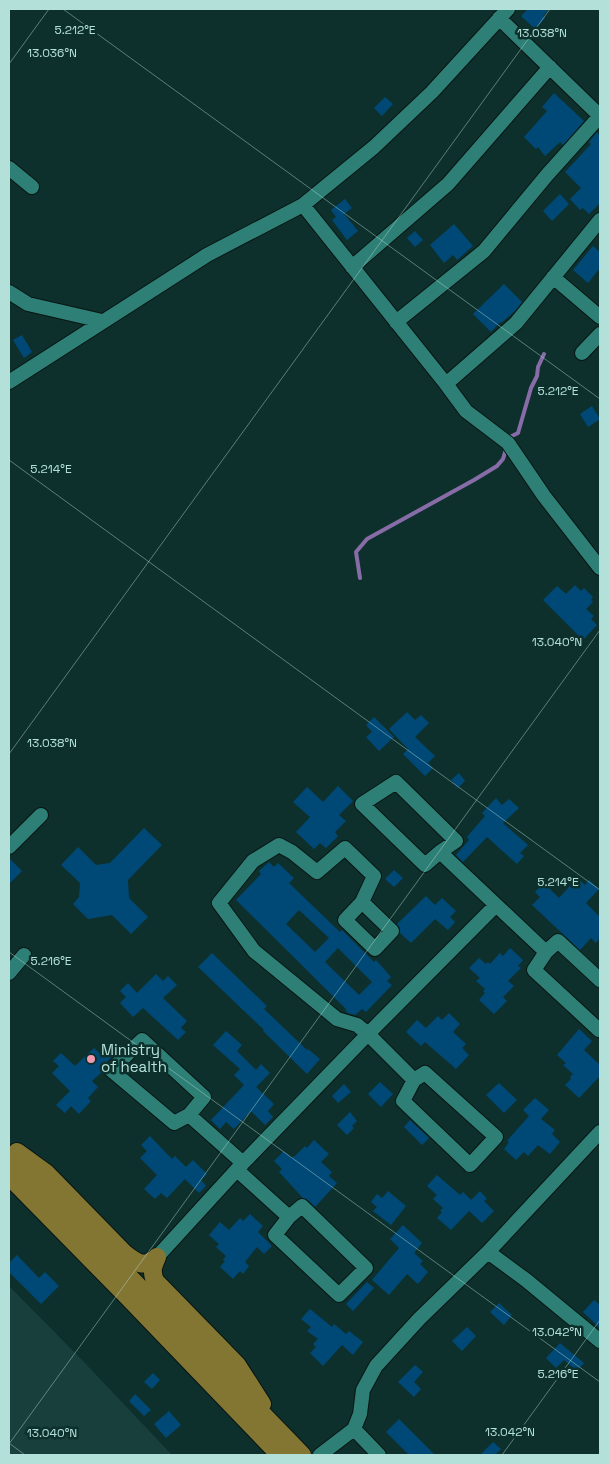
<svg xmlns="http://www.w3.org/2000/svg" width="609" height="1464" font-family="'Space Grotesk',sans-serif">
	<rect width="100%" height="100%" fill="#0e302c"/>
	<path fill="#183f3b" d="M9,1286L82,1360L172,1455H9Z"/>
	<g fill="none" stroke-linecap="round" stroke-linejoin="round">
		<path stroke="#876ca8" stroke-width="4" d="M509,440L510,437L518,433L531,388L537,376L538,367L544,354
			M360,578L356,552L367,539L474,480L497,466L503,459L506,449"/>
	</g>
	<path fill="#004977" fill-rule="evenodd" d="M528,9H549L543,16L545,18L535,29L521,16Z
		M554,93L584,121L563,145L560,142L545,156L538,147L536,149L524,137L547,111L542,107Z
		M385,97L393,104L382,116L374,108Z
		M597,132L599,135L600,134V203L589,214L583,208L580,210L570,199L581,188L565,172L591,144L589,142Z
		M560,194L569,204L552,221L543,211Z
		M345,199L352,208L344,214L358,231L347,240L332,220L336,217L331,210Z
		M454,224L473,246L457,260L453,255L444,263L430,245Z
		M415,231L423,240L415,247L407,238Z
		M593,246L600,252V268L588,283L573,270Z
		M504,284L522,302L515,311L501,323L500,322L491,332L473,314Z
		M22,335L32,352L24,358L13,340Z
		M592,406L600,419L588,427L580,414Z
		M575,585L581,591L584,588L593,597L591,600L593,602L586,609L594,616L591,619L597,625L583,640L543,600L557,586L566,594Z
		M407,712L415,720L421,715L429,723L415,737L435,756L428,763L433,768L425,776L403,754L408,749L389,729Z
		M374,717L394,737L379,751L366,737L372,732L366,725Z
		M459,773L465,781L458,788L451,780Z
		M338,786L353,801L339,815L346,821L335,832L338,836L326,848L320,843L314,849L296,832L310,817L293,802L307,787L323,802Z
		M496,798L502,805L509,799L519,808L503,823L528,845L520,853L524,856L517,864L487,837L463,862L456,855L469,840L467,837L485,816L482,813Z
		M144,828L162,845L128,880L129,898L148,917L131,934L112,915L88,919L73,904L79,897L80,883L61,865L78,847L96,865L110,863Z
		M9,858L22,871L9,884Z
		M269,862L274,867L278,863L294,878L289,883L340,932L342,930L374,962L376,960L391,977L387,981L392,985L366,1012L362,1009L355,1015L348,1013L345,1010L346,1009L236,900L261,874L259,871ZM299,910L329,938L315,952L286,924ZM338,948L372,982L359,995L325,962Z
		M394,870L403,878L394,887L385,879Z
		M577,878L585,885L589,880L599,889L586,903L600,917V938L596,943L591,938L580,950L532,905L540,897L535,892L544,883L559,898Z
		M426,896L435,905L442,898L456,911L450,917L455,922L448,930L435,919L411,943L400,933V928L397,924Z
		M510,948L523,960L518,966L521,968L508,981L514,986L503,997L507,1001L494,1014L479,1000L485,993L483,991L485,989L476,981L480,978L469,968L479,958L486,964L488,962L490,964L500,953L503,956Z
		M212,953L267,1006L264,1009L307,1050L308,1049L320,1059L307,1074L263,1031L264,1030L198,967Z
		M156,974L163,981L168,976L177,985L163,998L187,1021L181,1028L186,1032L178,1040L143,1008L133,1017L120,1003L126,997L120,991L128,983L137,993Z
		M449,1013L460,1024L453,1032L466,1044L462,1048L469,1055L456,1069L425,1042L421,1046L406,1032L417,1020L426,1028L438,1016L442,1020Z
		M579,1029L592,1041L584,1050L600,1065V1076L579,1098L565,1085L571,1079L570,1077L573,1074L563,1065L566,1063L557,1055Z
		M226,1031L242,1045L237,1051L256,1070L261,1064L270,1073L256,1087L274,1104L268,1111L273,1117L265,1125L251,1111L234,1129L226,1122L220,1129L211,1120L244,1085L234,1075L240,1069L213,1045Z
		M94,1048L100,1054L106,1048L113,1056L105,1064L103,1071L92,1081L98,1087L88,1098L91,1101L79,1114L71,1106L65,1113L56,1105L70,1091L52,1073L59,1066L53,1061L61,1053L75,1066Z
		M380,1082L393,1094L381,1107L368,1094Z
		M499,1083L517,1100L504,1113L486,1095Z
		M344,1084L351,1092L338,1103L332,1096Z
		M535,1098L549,1110L541,1119L555,1130L552,1134L560,1142L550,1154L538,1145L528,1156L524,1152L516,1160L504,1149L509,1142L507,1141L529,1116L523,1110Z
		M350,1112L357,1121L352,1126L354,1128L347,1135L337,1125Z
		M410,1120L429,1138L422,1145L404,1127Z
		M150,1136L172,1159L175,1156L186,1167L193,1160L207,1174L201,1180L206,1186L199,1193L185,1179L167,1198L161,1193L155,1199L144,1189L157,1175L140,1158L147,1151L141,1145Z
		M314,1140L329,1154L321,1162L332,1172L329,1176L337,1183L315,1207L308,1200L303,1198L279,1172L282,1169L274,1161L284,1151L292,1158L294,1156H295L305,1146L307,1148Z
		M437,1175L460,1195L463,1192L471,1200L480,1191L487,1199L484,1201L494,1211L482,1223L469,1211L451,1230L437,1218L442,1212L440,1211L443,1208L433,1199L437,1195L427,1186Z
		M388,1191L406,1206L391,1225L373,1211L377,1207L371,1202L377,1194L382,1198Z
		M250,1214L263,1226L258,1232L272,1246L264,1254L257,1247L245,1262L249,1266L243,1274L240,1271L233,1279L220,1267L225,1261L223,1260L226,1256L216,1247L219,1244L209,1235L220,1222L229,1230L240,1218L243,1221Z
		M403,1225L422,1243L414,1253L423,1261L420,1264L428,1272L418,1284L407,1274L389,1295L372,1280L399,1248L390,1239Z
		M17,1255L39,1278L45,1272L59,1286L41,1304L9,1272V1263Z
		M367,1282L374,1288L353,1311L346,1304Z
		M594,1300L600,1305V1328L583,1312Z
		M499,1303L512,1315L504,1325L490,1312Z
		M310,1309L332,1327L334,1324L346,1334L349,1331L363,1342L353,1355L342,1345L323,1366L310,1353L316,1347L313,1344L318,1339L307,1331L311,1327L301,1319Z
		M467,1327L476,1336L462,1351L452,1341Z
		M560,1343L584,1363L577,1371L564,1360L556,1368L546,1358Z
		M415,1365L423,1372L414,1382L421,1389L414,1397L398,1382Z
		M153,1373L160,1380L152,1389L144,1382Z
		M135,1394L151,1410L144,1416L129,1401Z
		M169,1411L181,1425L166,1438L154,1424Z
		M399,1419L435,1455H409L386,1432Z
		M493,1442L501,1449L495,1455H480Z"/>
	<g fill="none" stroke-linecap="round" stroke-linejoin="round">
		<defs>
			<path id="minor" d="M499,18L600,116
				M9,168L32,187
				M303,205L446,384L466,411L508,443L544,496L600,568
				M352,267L448,184L550,67
				M553,277L600,317
				M9,292L28,304L102,321
				M396,322L484,251L547,175L600,116
				M582,353L600,334
				M9,382L207,255L303,205L374,147L432,92L508,9
				M446,384L516,323L600,220
				M9,847L41,815
				M440,852L456,841L396,782L362,804L425,865L440,852L546,952
				M362,902L392,931L375,949L345,920L362,902L374,876L345,848L317,872L292,852L279,845L253,861L219,903L254,951L337,1019L357,1025L368,1034L414,1080
				M9,973L24,955
				M600,980L558,941L546,952L534,970L599,1030L600,1029
				M425,1073L496,1137L470,1165L403,1101L414,1080Z
				M189,1115L204,1097L142,1040L111,1070L174,1123L189,1115L243,1163
				M237,1170L289,1217L302,1206L366,1268L339,1295L275,1235L289,1217
				M488,1252L526,1280L600,1341
				M157,1257L243,1163L368,1034L496,905
				M354,1429L379,1455
				M320,1455L354,1429L360,1414L363,1390L376,1366L419,1319L488,1252L600,1132"/>
			<path id="major" d="M17,1152L46,1173L125,1254C138,1264 144,1268 157,1257
				M9,1156L138,1286L302,1455
				M9,1176L127,1296L280,1455
				M157,1257C153,1266 151,1271 155,1281L237,1365L262,1404"/>
		</defs>
		<use href="#minor" stroke="#081513" stroke-width="16"/>
		<use href="#major" stroke="#081513" stroke-width="20"/>
		<use href="#minor" stroke="#2e7f76" stroke-width="14"/>
		<use href="#major" stroke="#837633" stroke-width="18"/>
	</g>
	<path fill="none" stroke="#b3e1da" stroke-width="1" stroke-opacity="0.45" d="M63,9L600,399M9,64L49,9M9,460L600,890M9,754L550,9M9,952L600,1382M9,1443L25,1455M9,1444L600,630M502,1455L600,1320"/>
	<circle fill="#f29aae" stroke="#0e302c" stroke-width="2" cx="91" cy="1059" r="5"/>
	<g text-anchor="middle" stroke-width="5" stroke-linejoin="round" paint-order="stroke">
		<g font-size="15" fill="#b3e1da" stroke="#0e302c" text-anchor="start">
			<text x="101" y="1055">Ministry<tspan x="101" dy="17">of health</tspan></text>
		</g>
	</g>
	<g font-size="12" text-anchor="middle" fill="#b3e1da" stroke="#0e302c" stroke-width="5" stroke-linejoin="round" paint-order="stroke">
		<text x="75" y="34">5.212°E</text>
		<text x="542" y="37">13.038°N</text>
		<text x="52" y="57">13.036°N</text>
		<text x="558" y="395">5.212°E</text>
		<text x="51" y="473">5.214°E</text>
		<text x="557" y="646">13.040°N</text>
		<text x="52" y="747">13.038°N</text>
		<text x="558" y="886">5.214°E</text>
		<text x="51" y="965">5.216°E</text>
		<text x="557" y="1336">13.042°N</text>
		<text x="558" y="1378">5.216°E</text>
		<text x="510" y="1436">13.042°N</text>
		<text x="52" y="1437">13.040°N</text>
	</g>
	<rect width="609" height="1464" fill="none" stroke="#b3e1da" stroke-width="20"/>
</svg>
